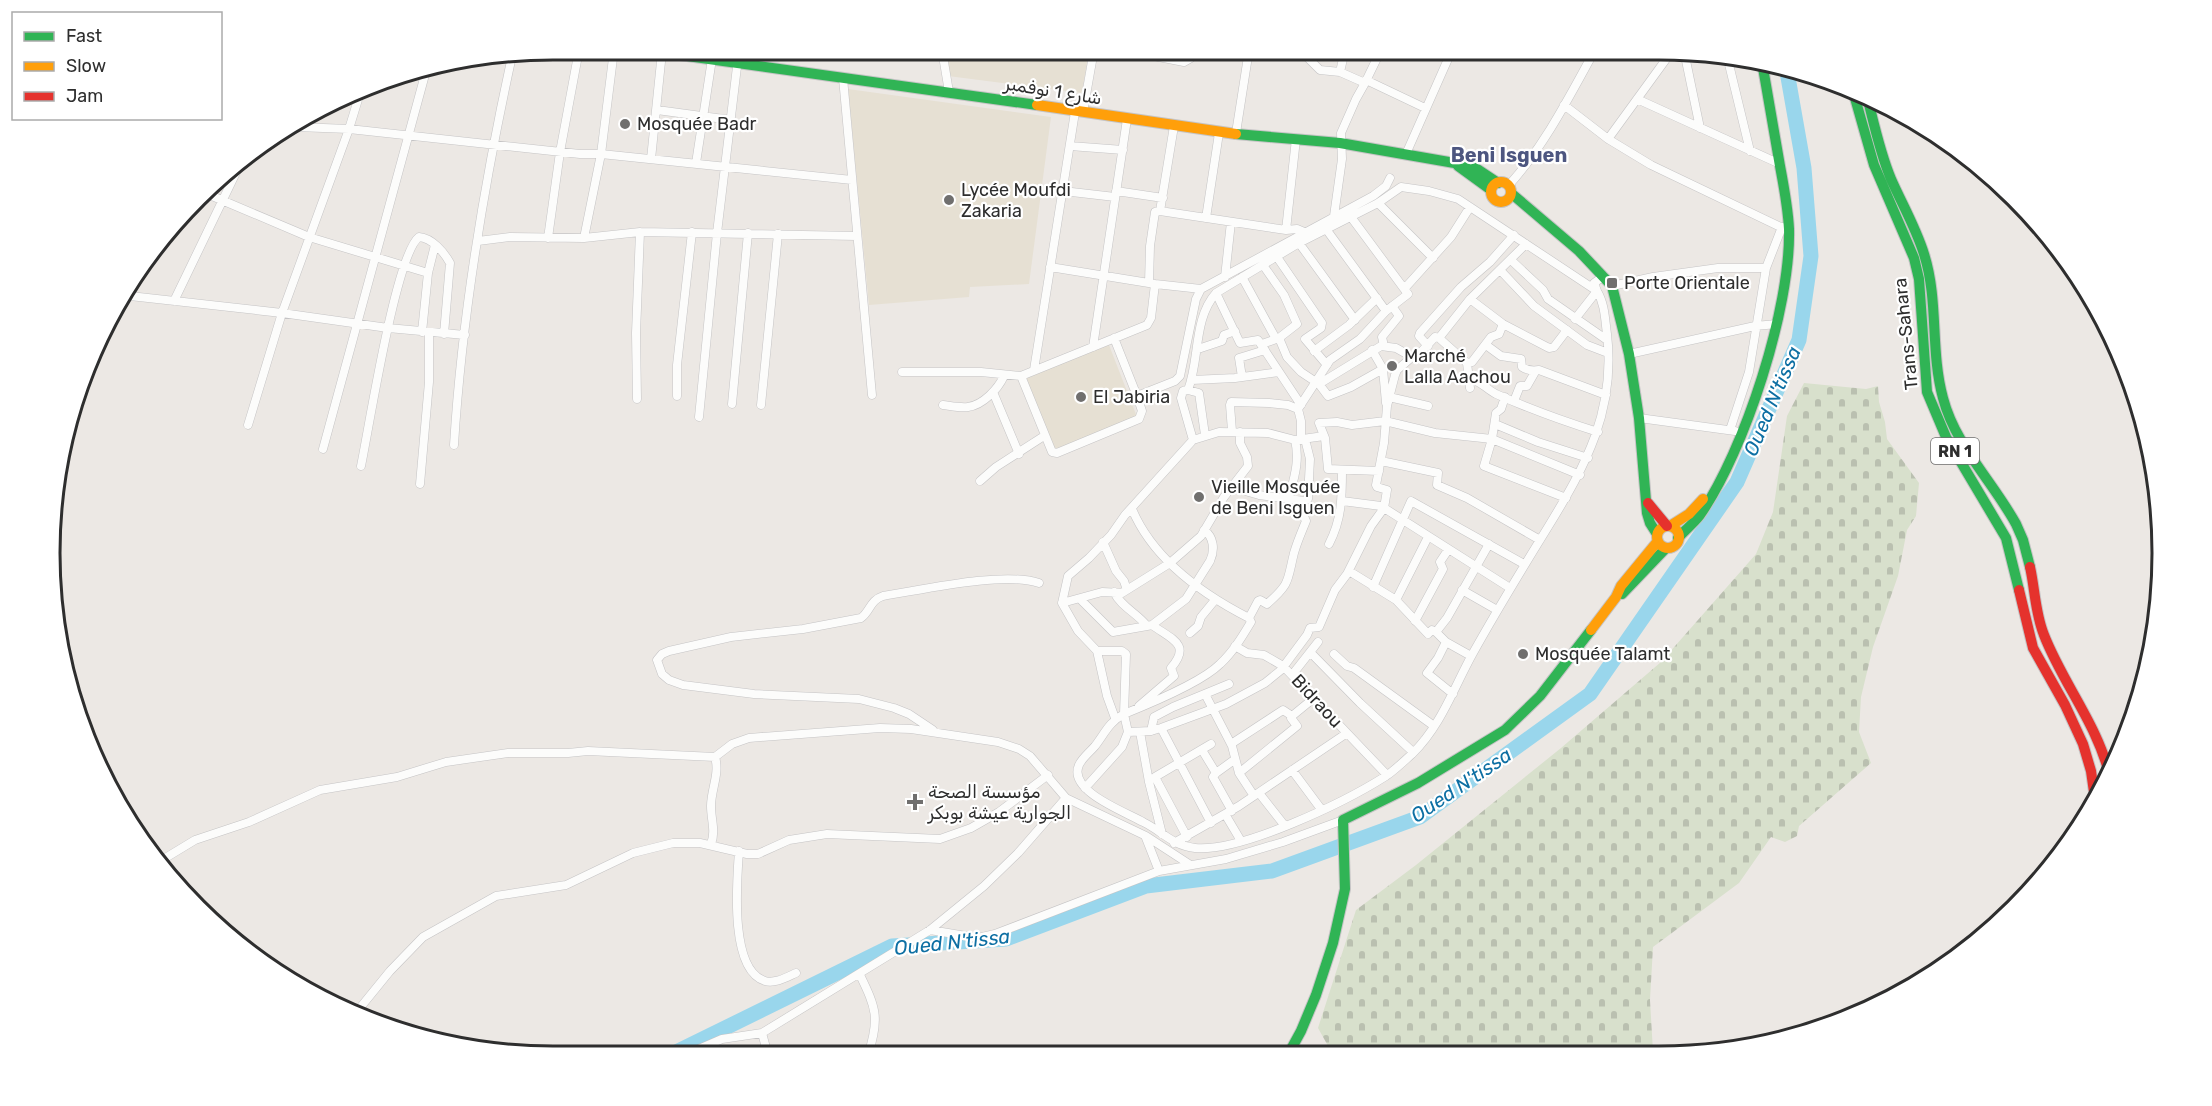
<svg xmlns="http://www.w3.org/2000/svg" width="2212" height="1106" font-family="Rubik,'Noto Sans Arabic',sans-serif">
	<defs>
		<pattern id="cemetery-stones" width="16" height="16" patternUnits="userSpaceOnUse" patternTransform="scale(1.5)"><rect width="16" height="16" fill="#d8e0cc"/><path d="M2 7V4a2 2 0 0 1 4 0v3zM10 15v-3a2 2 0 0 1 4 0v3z" fill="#bac0b0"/></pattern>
	</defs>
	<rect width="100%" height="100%" fill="#ece8e4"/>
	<path fill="#e6e0d3" d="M943,50H1089L1082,93L948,76Z
		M848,89L1051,117L1029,284L970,287L969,297L869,305Z
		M1109,345L1137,417L1053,451L1024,378Z"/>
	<path fill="url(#cemetery-stones)" d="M1804,383L1866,389L1878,386L1879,402L1885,422L1887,439L1919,483L1916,516L1907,530L1898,576L1873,647L1861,697L1859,732L1871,763L1799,826L1797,836L1785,842L1771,837L1739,883L1653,947L1650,1000L1653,1052L1332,1053L1318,1028L1356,910L1416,865L1561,748L1661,662L1756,554L1773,512L1787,416Z"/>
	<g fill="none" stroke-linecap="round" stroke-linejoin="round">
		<path stroke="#99d6ec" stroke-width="15" d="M670,1055L892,946L1006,939L1146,886L1272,871L1420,817L1590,694L1737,482L1799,340L1811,256L1804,168L1786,66"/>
		<defs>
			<path id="street" d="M942,50L949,92
				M1123,50L1184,62L1191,58L1194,50
				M1282,50L1304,54L1320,70L1340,72L1365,83L1356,99L1341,133L1342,159L1334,216
				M1684,51L1700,128
				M1249,53L1282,50
				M1727,56L1750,151
				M1340,72L1345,50
				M843,78L872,395
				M1366,80L1425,108
				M1365,83L1381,50
				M1637,99L1780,164
				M1564,105L1608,139L1651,165L1789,231
				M657,110L731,120
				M1083,112L1094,50
				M297,127L349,129L580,154H601L852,180
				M1236,133L1249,50
				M1608,139L1672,51
				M1070,146L1123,150
				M1406,154L1452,50
				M651,159L662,52
				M696,163L712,59
				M1509,185C1545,145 1569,97 1595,50
				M1063,191L1115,197
				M1116,191L1163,198
				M205,193L309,237L428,273L422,332
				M1378,203L1433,258
				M1160,211L1286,230L1297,229L1304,232
				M1206,218L1219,133
				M1326,229L1386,311
				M1286,230L1296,139
				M548,238L560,152L579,50
				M584,238L601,154L614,50
				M478,241L510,237L584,238L640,232L857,236
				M1299,243L1355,320
				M1277,257L1322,323L1321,328L1305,339L1327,365
				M1511,260L1543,290L1548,299L1607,340
				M1050,267L1155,284L1201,289
				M1501,271L1534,306L1587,345L1608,353
				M428,273L435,245
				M1225,277L1231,222
				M1242,277L1276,339
				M1149,283L1150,246L1155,212L1160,211L1174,126
				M1612,286L1653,277L1718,268H1766
				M1405,288L1451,237L1470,207
				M1216,293L1240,343L1258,340L1301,405
				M121,295L282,313L388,328L465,335
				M1470,299L1503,324L1549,348L1554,347L1567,330
				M174,301L244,156
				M1575,319L1597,291L1594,283L1604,276
				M1114,338L1137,396
				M1279,338L1287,357L1301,372L1319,384L1328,396L1351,387L1383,369
				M1439,338L1467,363L1470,388
				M1262,344L1279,338L1297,324L1284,295L1263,265
				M1486,345L1501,356L1521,359L1522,367C1528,371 1533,371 1539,370L1606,395
				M1384,346L1382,337L1399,316L1392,306
				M1428,346L1419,336L1420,333L1461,287L1490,262L1514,235
				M1093,347L1127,119
				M1198,349L1222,341L1224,335L1235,331
				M1372,350L1383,369L1386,403
				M1314,351L1349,325L1377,298
				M1629,354L1755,326L1777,324
				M1467,363L1472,362L1491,337L1499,334L1503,324
				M1034,370L1075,112
				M902,372H981L1021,376L1147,325L1151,318L1155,284
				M1021,376L1052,452L1057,453L1139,419L1142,411L1137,396L1175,381L1180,376L1196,299L1201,289L1373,196L1386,186L1390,178
				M1242,377L1239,358L1265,350
				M1468,378C1480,380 1486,389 1496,394C1530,409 1563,421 1598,432
				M1192,380L1235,378L1279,372
				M1319,384L1381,346L1396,348L1412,357
				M993,392L1019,454
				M677,396V365L692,232
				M1389,397L1428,406
				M1505,397L1501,409L1496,413L1492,439L1484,466L1566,498
				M637,399L636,333L640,232
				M1514,401L1520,386H1527L1535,372
				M732,404L748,233
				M761,405L778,234
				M943,405C951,406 961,408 968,407C983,405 998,389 1004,376
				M1298,409L1330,360L1360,339L1386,311L1408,294L1351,217
				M699,417L717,233L739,50
				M1639,418L1735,431
				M1495,424L1538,442L1588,458
				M248,425L282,313L349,129L360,93
				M1730,430L1749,372L1766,268L1782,227
				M1232,431L1230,405L1231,402L1269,403L1288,405L1298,409L1301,421V440
				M1193,440L1181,398L1183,391L1188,390L1199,393L1205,435
				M454,445C462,315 484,184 512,56
				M323,449L426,71
				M1381,461L1438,473L1437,485L1467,498L1540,540
				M361,466C369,428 396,254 419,237C432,238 444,252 450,263L444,334
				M1379,471L1328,469L1325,438L1319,423L1337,422L1352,425L1385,421L1435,433L1492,439L1580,475
				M980,481L996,467L1044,436
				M420,484L429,382V333
				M1231,487L1259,495L1304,501
				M1289,498C1294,478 1300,461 1295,440
				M1342,501L1381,506L1510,588
				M1103,542L1116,571L1124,581L1127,590
				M1329,544C1342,519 1342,497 1342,470
				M1349,571L1396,600L1428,634L1432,630L1436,632L1447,618L1489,544
				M1373,587L1411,501L1524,564
				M1462,590L1497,610
				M1114,592C1121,607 1137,613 1147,626L1152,625C1171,639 1192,644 1171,668L1174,676L1139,706
				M1080,599L1113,632L1147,626
				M1396,600L1428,537
				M1062,603L1102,592L1122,593L1170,563L1201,536L1224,497L1248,466L1247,457L1240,443V432
				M1249,618L1258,601L1260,600L1267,604C1291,583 1287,581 1294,553C1297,542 1302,531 1306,521L1300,508L1304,501L1308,499L1310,459L1305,439
				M1415,621L1443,569L1440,562L1448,550
				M1152,625L1186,599L1210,561C1215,550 1214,537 1204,530
				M1436,632L1446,642L1471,656
				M1190,633L1198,626L1201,617L1215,600
				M1446,642L1438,658L1427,673L1453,694
				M1235,646L1247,653L1264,655L1283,666L1387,775
				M1097,651H1122L1126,654L1124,714C1149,704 1202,682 1220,664C1233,652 1242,637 1251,622L1249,618C1202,594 1153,559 1132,509
				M1310,652L1360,703L1413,752
				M1334,654L1347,666L1354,668L1434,726
				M1292,675L1318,642
				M1205,694L1232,746L1239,773L1254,796
				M1292,716L1314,698
				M1115,718L1107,696L1097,651L1078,631L1062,603L1068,576L1089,558L1111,535L1125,515L1193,440L1219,432L1268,433L1295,440L1324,436
				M1161,728L1211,823
				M933,730L909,714L894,708L859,699L754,694L683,685L669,680L662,674L657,660L662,654L669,651L731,637L803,629L861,618C870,612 870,600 883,596C922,590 1003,571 1039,583
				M1151,731L1154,717L1173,707L1229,684
				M1128,732L1124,714C1109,722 1105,733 1095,746C1090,752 1082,758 1079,765C1067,791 1126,812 1143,822C1162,831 1173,846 1195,848C1242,852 1345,802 1386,776C1395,770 1404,761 1412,754C1441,726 1454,687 1473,653C1497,610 1522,569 1548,527C1586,465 1616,410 1607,334C1605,320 1605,304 1597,291L1458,199L1429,191L1401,187L1378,203L1299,243L1216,293C1193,319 1200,359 1188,390
				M1140,732L1149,782L1162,834
				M1231,744L1283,710L1292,716L1291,718L1297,726L1239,773
				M1202,750L1216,773L1213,777L1232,811
				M1292,770L1321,809
				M1216,773L1234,760
				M1085,788L1122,747L1128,732L1151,731L1161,728L1226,704L1265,683L1281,670L1307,635L1310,628L1319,627L1335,590L1347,574L1371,526L1384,508L1387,490L1377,487L1376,485L1384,443L1387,406L1395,375L1397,370L1412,357L1422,351L1435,337L1439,338L1470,299L1526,244
				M1259,793L1285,826
				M1225,814L1241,841
				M1187,837L1155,777L1211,744
				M1146,838L1159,871
				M1174,843L1239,806L1347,733
				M711,844C716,831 711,820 711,806C711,789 720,774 715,757
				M739,851C737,880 729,970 765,981C775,984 787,977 796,973
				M162,860L195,840L249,822L320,790L397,777L446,762L508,753H568L588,751L715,757L732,744L749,738L880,728L911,729L998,742L1019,749L1030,756L1066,798L1146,836L1189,864
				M930,930L978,938L995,934L1159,871L1226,859L1283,842L1343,820
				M860,975C876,1008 880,1018 868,1055
				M355,1014L390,971L423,937L496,896L566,885L633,853L673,843H700L747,854H758L789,840L827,834L940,839L971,828L999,812L1048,775
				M762,1033L768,1055
				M685,1055L722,1039L762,1033L930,930L984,886L1018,853L1066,798"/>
			<path id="fast" d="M644,50L1037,105
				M1853,91L1874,165L1914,258L1919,279L1927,392L1946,437L2006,538L2019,590
				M1867,96C1874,124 1880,153 1891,179C1902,204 1916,228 1924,254C1939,301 1930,351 1943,398C1955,445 1993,482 2016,524L2023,540L2030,567
				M1236,134L1340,143L1466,165L1477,169L1498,183
				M1458,166L1491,190
				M1512,194L1579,251L1612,286L1629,354L1639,418L1647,513L1650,523L1657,534
				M1678,538C1685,530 1694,523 1700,515C1745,450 1791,308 1789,229C1788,208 1784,187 1780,166C1774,131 1768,97 1762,62
				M1622,594L1666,548
				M1289,1053L1301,1031L1316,995L1333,943L1345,889L1343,820L1418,783L1505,730L1540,696L1591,630"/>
			<path id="slow" d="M1037,105L1236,134
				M1491 192a10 10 0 1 1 20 0a10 10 0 1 1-20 0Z
				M1670,526L1689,514L1703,499
				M1657 537a11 11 0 1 1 22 0a11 11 0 1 1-22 0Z
				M1591,630L1616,597L1621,586L1658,541"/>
			<path id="jam" d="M1648,503L1667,526
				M2030,567C2035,589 2035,613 2044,635C2063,684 2098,725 2110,777
				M2019,590L2033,648L2065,705L2083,744L2091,771L2095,799"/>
		</defs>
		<use href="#street" stroke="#c5c4c5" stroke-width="9"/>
		<use href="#fast" stroke="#c5c4c5" stroke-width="12"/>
		<use href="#slow" stroke="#c5c4c5" stroke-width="12"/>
		<use href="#jam" stroke="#c5c4c5" stroke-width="12"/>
		<use href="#street" stroke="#fcfcfb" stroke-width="8"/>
		<use href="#fast" stroke="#30b455" stroke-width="10"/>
		<use href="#slow" stroke="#ff9f0a" stroke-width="10"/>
		<use href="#jam" stroke="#e5322d" stroke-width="10"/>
	</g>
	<g fill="#706f6e" stroke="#fff" stroke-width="2">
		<circle cx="625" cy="124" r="6"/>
		<circle cx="949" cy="200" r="6"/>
		<rect x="1606" y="277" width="12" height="12" rx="3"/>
		<circle cx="1392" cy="366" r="6"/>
		<circle cx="1081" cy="397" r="6"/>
		<circle cx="1199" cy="497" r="6"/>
		<circle cx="1523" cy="654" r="6"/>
		<path d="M912 793h6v6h6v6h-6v6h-6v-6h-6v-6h6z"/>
	</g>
	<g text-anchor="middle" stroke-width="4.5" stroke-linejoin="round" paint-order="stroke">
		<rect fill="#fff" stroke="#6d6d6d" stroke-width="1.5" x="1931" y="438" width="48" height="26" rx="4.5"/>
		<g font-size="16" font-weight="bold" fill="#2e2e2e">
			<text x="1955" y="457">RN 1</text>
		</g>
		<g font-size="18" fill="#2e2e2e" stroke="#fff">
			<text transform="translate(1053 91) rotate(9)" y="6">شارع 1 نوفمبر</text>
			<text transform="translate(1906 334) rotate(-96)" y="6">Trans-Sahara</text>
			<text transform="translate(1317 701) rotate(47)" y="6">Bidraou</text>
		</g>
		<g font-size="18" fill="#2e2e2e" stroke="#fff" text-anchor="start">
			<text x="637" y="130">Mosquée Badr</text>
			<text x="961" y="196">Lycée Moufdi<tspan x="961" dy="21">Zakaria</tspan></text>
			<text x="1624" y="289">Porte Orientale</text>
			<text x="1404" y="362">Marché<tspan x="1404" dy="21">Lalla Aachou</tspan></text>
			<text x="1093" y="403">El Jabiria</text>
			<text x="1211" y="493">Vieille Mosquée<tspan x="1211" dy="21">de Beni Isguen</tspan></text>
			<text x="1535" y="660">Mosquée Talamt</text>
			<text x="928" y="798">مؤسسة الصحة<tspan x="928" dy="21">الجوارية عيشة بوبكر</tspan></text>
		</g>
		<g font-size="20" font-weight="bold" fill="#4d5680" stroke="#fff">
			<text x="1509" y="162">Beni Isguen</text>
		</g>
		<g font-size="20" font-style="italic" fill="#0d6fa3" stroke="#fff">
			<text transform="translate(1772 401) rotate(-67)" y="7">Oued N'tissa</text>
			<text transform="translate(1461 785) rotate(-34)" y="7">Oued N'tissa</text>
			<text transform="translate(952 942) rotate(-6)" y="7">Oued N'tissa</text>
		</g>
	</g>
	<path d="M0 0H2212V1106H0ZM553 60H1659A493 493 0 0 1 2152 553V553A493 493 0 0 1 1659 1046H553A493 493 0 0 1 60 553V553A493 493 0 0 1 553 60Z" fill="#fff" fill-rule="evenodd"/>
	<path fill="none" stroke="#2e2e2e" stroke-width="3" d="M553 60H1659A493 493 0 0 1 2152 553V553A493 493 0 0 1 1659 1046H553A493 493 0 0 1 60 553V553A493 493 0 0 1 553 60Z"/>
	<rect x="12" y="12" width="210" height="108" fill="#ffffff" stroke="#ababab" stroke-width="1.5"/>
	<rect x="24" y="32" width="30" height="9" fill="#30b455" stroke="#ababab" stroke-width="1.5"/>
	<text x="66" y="42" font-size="18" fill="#2e2e2e">Fast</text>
	<rect x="24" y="62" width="30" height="9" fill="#ff9f0a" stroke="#ababab" stroke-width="1.5"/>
	<text x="66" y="72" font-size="18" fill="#2e2e2e">Slow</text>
	<rect x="24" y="92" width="30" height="9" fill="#e5322d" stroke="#ababab" stroke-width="1.5"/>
	<text x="66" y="102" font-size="18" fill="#2e2e2e">Jam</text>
</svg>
